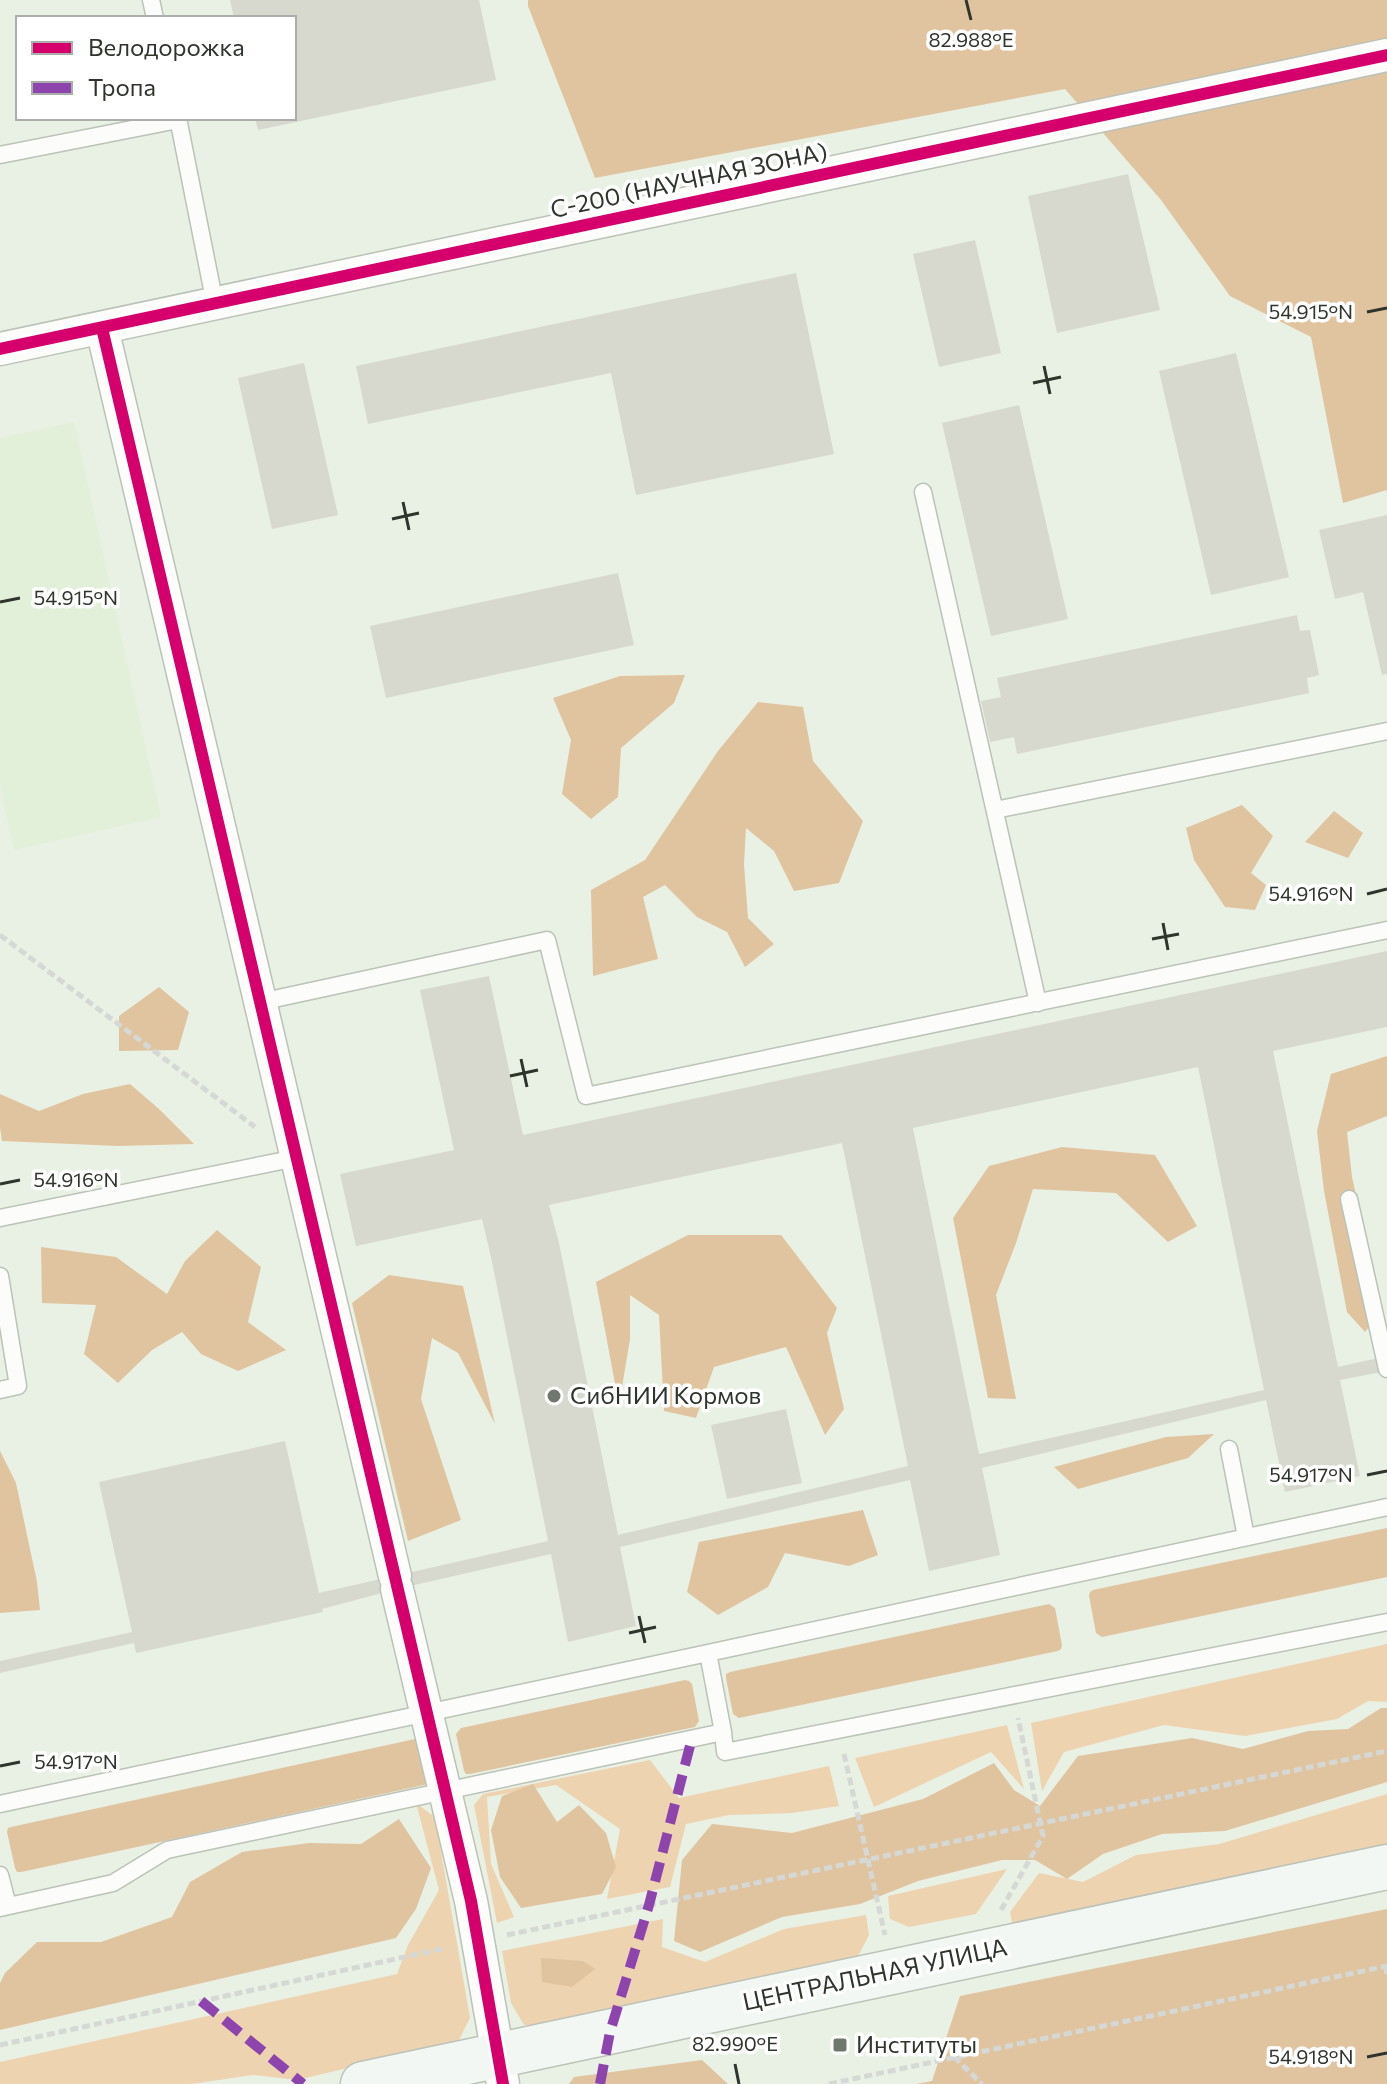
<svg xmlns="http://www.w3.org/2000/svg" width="1387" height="2084" font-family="Commissioner,sans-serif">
	<rect width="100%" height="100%" fill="#e9f1e4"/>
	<path fill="#e2f0da" d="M74,422L161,817L14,850L0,785V438Z"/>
	<path fill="#eed3b0" d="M1387,1644V1702L1368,1701L1337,1719L1245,1736L1164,1725L1064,1752L1042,1791L1031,1723Z
		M1007,1725L1024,1789L991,1752L874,1807L855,1758Z
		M650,1760L679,1798L829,1766L839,1806L792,1813L729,1815L686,1824L670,1887L607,1899L620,1829L556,1785L487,1797L491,1864L514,1917L497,1923L474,1805L483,1794Z
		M1387,1794V1846L1012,1923L1010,1912L1039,1873L1083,1882L1136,1855L1219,1844Z
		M416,1803L435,1817L470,2018L458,2042L297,2080L253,2075L191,2084H0V2062L397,1974L408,1945L439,1890Z
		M1007,1869L976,1914L909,1927L890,1919L888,1896Z
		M866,1915L869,1935L857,1958L561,2024L524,2025L511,2003L502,1951L663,1919L662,1947L705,1962L784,1929Z"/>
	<path fill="#e0c49f" d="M528,0H1387V490L1343,503L1311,337L1230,296L1161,200L1065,89L595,178L528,6Z
		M685,675L674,703L621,748L618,797L591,819L562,794L571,740L553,698L620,676Z
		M758,702L803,707L813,761L863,821L839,883L794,891L774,851L746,828L744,864L748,918L774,944L745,967L727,932L697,917L665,885L643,897L658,959L593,976L591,890L645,860L718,751Z
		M1242,805L1273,836L1251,873L1266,885L1255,910L1225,907L1194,860L1186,828Z
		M1334,811L1363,833L1348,858L1305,842Z
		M159,987L189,1012L178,1050L119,1051V1016Z
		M1387,1056V1116L1347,1132L1352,1177L1382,1310L1365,1332L1347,1312L1324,1191L1317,1131L1331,1074Z
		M130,1084L159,1109L194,1144L118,1146L2,1141L0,1128V1094L39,1111L83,1094Z
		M1062,1147L1155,1155L1197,1226L1168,1242L1116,1193L1033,1189L1016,1243L996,1295L1016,1399L988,1398L953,1218L989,1166Z
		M217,1230L261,1267L248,1322L286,1350L238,1371L201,1354L182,1332L152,1350L118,1383L84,1354L96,1305L42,1303L41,1247L116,1257L167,1294L185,1261Z
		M688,1235H781L837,1308L827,1333L844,1409L825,1435L786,1347L714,1367L696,1418L664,1411L659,1315L630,1295V1339L619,1405L596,1282Z
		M389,1275L463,1286L495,1424L458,1353L432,1338L421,1399L461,1520L408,1541L352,1303Z
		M1214,1434L1188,1458L1078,1489L1054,1467L1166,1437Z
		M0,1451L16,1483L37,1582L40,1610L0,1613Z
		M863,1510L878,1555L849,1566L785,1553L768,1587L718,1615L687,1592L699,1542Z
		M1387,1528V1577L1102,1637L1096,1633L1089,1596L1090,1592L1093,1590Z
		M1049,1604L1055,1608L1062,1645L1061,1649L1058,1651L739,1718L733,1714L726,1678V1674L730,1672Z
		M685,1680L689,1681L692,1684L699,1721L695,1727L470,1774H466L464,1771L456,1734L461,1728Z
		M1381,1708H1387V1782L1225,1831L1162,1834L1103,1854L1067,1879L1035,1860H1002L918,1881L860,1904L782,1917L700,1952L674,1941L682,1860L712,1824L792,1833L923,1799L994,1763L1014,1790L1040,1806L1078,1756L1192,1738L1243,1749L1308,1731L1348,1729Z
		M415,1739H419L428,1783L424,1785L21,1872H17L15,1868L7,1832L8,1828L11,1827Z
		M533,1784L557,1822L579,1805L606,1833L616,1867L602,1894L521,1908L500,1877L491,1830L502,1796Z
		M399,1819L431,1868L416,1909L396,1938L0,2030V1983L5,1973L37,1942H101L172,1917L190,1882L242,1852L309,1843L361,1844Z
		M1387,1909V2084H916L932,2081L960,1996Z
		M541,1958L583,1961L595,1969L572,1987L542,1982Z
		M702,2060L728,2084H569L574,2077Z"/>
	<path fill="#d7d9cf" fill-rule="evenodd" d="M230,0H479L496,80L258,130L255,118H294V18H234Z
		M1128,174L1160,310L1057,333L1028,196Z
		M975,240L1001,353L939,367L913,254Z
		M796,273L834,454L636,495L611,373L368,424L356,366Z
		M1236,353L1289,577L1211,595L1159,371Z
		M304,363L338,515L272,529L238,378Z
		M1019,405L1068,619L991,636L942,423Z
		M1387,515V674L1382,675L1363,592L1335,599L1319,530Z
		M618,573L634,645L386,698L370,626Z
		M1297,615L1300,631L1310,630L1319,675L1307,678L1309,693L1017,754L1014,737L990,742L981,701L1001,697L997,678Z
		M1387,951V1027L1273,1051L1338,1367L1387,1356V1371L1340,1380L1360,1476L1285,1492L1266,1400L982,1468L1000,1555L929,1571L910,1480L620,1547L636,1626L568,1642L551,1554L397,1589L322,1609L323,1612L136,1653L134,1643L0,1673V1661L132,1632L99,1482L285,1441L319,1593L548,1541L491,1257L482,1219L356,1246L340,1174L454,1150L420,990L489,976L523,1135ZM1198,1067L1264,1390L979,1454L913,1128ZM842,1143L908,1466L618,1535L559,1243L549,1205Z
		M786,1409L802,1483L727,1499L711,1425Z"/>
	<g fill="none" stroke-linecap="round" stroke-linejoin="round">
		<defs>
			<path id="lane" d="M151,0L155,18
				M178,118L215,304
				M0,155L178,120
				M923,492L1038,1003
				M995,810L1387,731
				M260,1002L547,940L586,1096L1387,930
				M1349,1199L1387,1369
				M0,1218L296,1158
				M0,1276L18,1386L0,1390
				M1229,1449L1246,1537
				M1387,1507L708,1653L723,1732L725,1752L1387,1622
				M0,1804L708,1653
				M0,1875L8,1906
				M0,1908L113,1883L167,1850L723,1732"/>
			<path id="street" d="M102,328L395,1576
				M0,349L1387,55
				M397,1589L471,1901L503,2084"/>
			<path id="secondary" d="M363,2084L1387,1867"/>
		</defs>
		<use href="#lane" stroke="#bbc2b7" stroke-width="19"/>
		<use href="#street" stroke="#bbc2b7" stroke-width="35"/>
		<use href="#secondary" stroke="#bbc2b7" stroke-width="47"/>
		<path stroke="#d5d8d4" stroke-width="5" stroke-dasharray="8 4" stroke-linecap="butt" d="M0,935L255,1127
			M844,1754L885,1935
			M1001,1910L1043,1836L1018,1718
			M507,1935L1387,1751
			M1386,1966L1387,1977
			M0,2045L446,1948
			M954,2057L982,2084
			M829,2084L1387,1966"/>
		<use href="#lane" stroke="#fcfdfb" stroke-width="16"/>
		<use href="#street" stroke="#fcfdfb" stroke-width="32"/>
		<use href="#secondary" stroke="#f2f7f3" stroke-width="44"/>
		<path stroke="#8e44ad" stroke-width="10" stroke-dasharray="20 10" stroke-linecap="butt" d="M201,2001L303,2084
			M600,2084L610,2032L649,1905L692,1738"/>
		<defs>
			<path id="cycleway" d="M102,328L471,1901L503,2084
				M0,349L1387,55"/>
		</defs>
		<use href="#cycleway" stroke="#fff" stroke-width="17"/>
		<use href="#cycleway" stroke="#d6006c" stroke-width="12"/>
	</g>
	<path fill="none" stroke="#2f352c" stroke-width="3" d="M966,0L971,20M1367,312L1387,308M1044,366L1050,394M1033,383L1061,377M403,502L409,530M392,519L419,513M0,602L20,598M1367,894L1387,889M1163,923L1168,950M1152,939L1179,934M521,1059L527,1087M510,1076L538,1070M0,1184L20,1180M1367,1475L1387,1471M639,1616L645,1643M629,1633L656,1627M0,1766L20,1762M1367,2057L1387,2053M735,2064L739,2084"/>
	<g fill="#70776c" stroke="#fff" stroke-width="3">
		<circle cx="554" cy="1396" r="8"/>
		<rect x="832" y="2037" width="16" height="16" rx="4"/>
	</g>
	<g text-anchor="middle" stroke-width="7" stroke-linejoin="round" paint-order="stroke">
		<g font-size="24" fill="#2f352c" stroke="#fff">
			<text transform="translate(689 181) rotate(-12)" y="8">С-200 (НАУЧНАЯ ЗОНА)</text>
			<text transform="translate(875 1975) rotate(-12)" y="8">ЦЕНТРАЛЬНАЯ УЛИЦА</text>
		</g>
		<g font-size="24" fill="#2f352c" stroke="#fff" text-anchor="start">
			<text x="570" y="1404">СибНИИ Кормов</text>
			<text x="856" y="2053">Институты</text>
		</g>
	</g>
	<g font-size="20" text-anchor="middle" fill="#2f352c" stroke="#fff" stroke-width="7" stroke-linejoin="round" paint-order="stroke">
		<text x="971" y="47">82.988°E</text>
		<text x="1311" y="319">54.915°N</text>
		<text x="76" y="605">54.915°N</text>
		<text x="1311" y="901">54.916°N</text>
		<text x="76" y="1187">54.916°N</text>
		<text x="1311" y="1482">54.917°N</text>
		<text x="76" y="1769">54.917°N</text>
		<text x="735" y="2051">82.990°E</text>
		<text x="1311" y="2064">54.918°N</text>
	</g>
	<rect x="16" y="16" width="280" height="104" fill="#ffffff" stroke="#acaeab" stroke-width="2"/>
	<rect x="32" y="42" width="40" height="12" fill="#d6006c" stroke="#acaeab" stroke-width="2"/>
	<text x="88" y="56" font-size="24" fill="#2f352c">Велодорожка</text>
	<rect x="32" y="82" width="40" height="12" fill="#8e44ad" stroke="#acaeab" stroke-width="2"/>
	<text x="88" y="96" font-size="24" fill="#2f352c">Тропа</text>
</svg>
